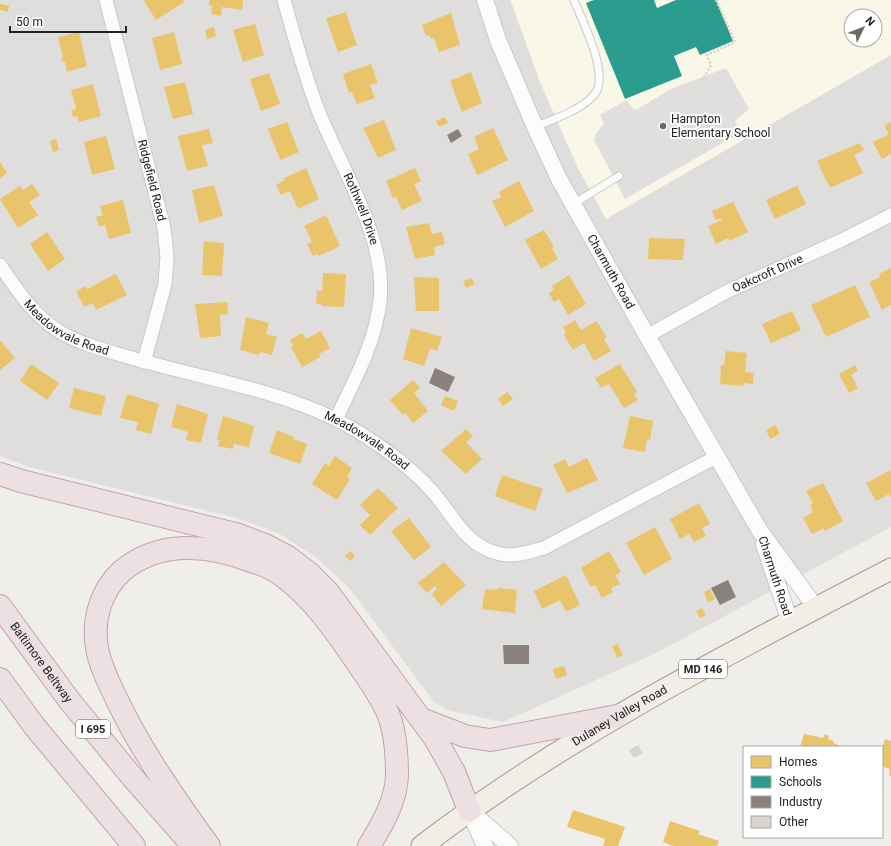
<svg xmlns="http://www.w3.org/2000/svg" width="891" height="846" font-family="Roboto,sans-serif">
	<rect width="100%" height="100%" fill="#f0eeeb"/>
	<path fill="#dfdedc" d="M0,0H510L540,82L579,170L606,218L891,55V527L656,653L503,722L447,710L434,702L350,589L317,558L278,533L237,518L29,467L0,456Z"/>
	<path fill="#f8f7e8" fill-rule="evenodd" d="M511,0H891V55L606,219L579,170L540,82ZM851,16H875V40H851Z"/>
	<path fill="#e0dfde" d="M726,68L749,109L735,121L740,133L625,199L594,140L596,133L604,124L600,115L627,100L632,108L636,110L673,88Z"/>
	<path fill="#e9c46a" d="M145,0H183L184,2L156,20L144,1Z
		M209,0H243L242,10L222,7L221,16L211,14L212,6L209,5Z
		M0,4L9,6L8,12L0,10Z
		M346,12L357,45L338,52L326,18Z
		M451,13L460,45L439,52L434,38L431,39L430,35L426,36L422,25Z
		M255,24L264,55L243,62L233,30Z
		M214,27L216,36L207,39L205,30Z
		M79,32L87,66L67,72L65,61L62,62L61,58H63L58,37Z
		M174,32L182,64L160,70L152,38Z
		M371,64L378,83L370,85L375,98L357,104L352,92L349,93L343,74Z
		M471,72L482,103L462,112L450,81Z
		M269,73L280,104L261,111L250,79Z
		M185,82L193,114L173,119L164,87Z
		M93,84L101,116L79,122L77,116L73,117L71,111L76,109L71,90Z
		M445,117L448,123L439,127L436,121Z
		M384,120L396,150L378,158L363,128Z
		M287,122L299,152L280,160L268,129Z
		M891,122V154L882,159L873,142L889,134L884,126Z
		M493,128L508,160L477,175L468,154L479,149L474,137Z
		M209,129L213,143L202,145L208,166L187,171L178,136Z
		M106,136L115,169L92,175L84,142Z
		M56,139L59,150L53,152L50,141Z
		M860,143L864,150L854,155L863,173L830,188L817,161Z
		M0,162L7,173L0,178Z
		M306,168L319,199L298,209L290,191L281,195L276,185L285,180L284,178Z
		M415,168L421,181L414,184L422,201L402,210L396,197L393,198L386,181Z
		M519,181L534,211L505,227L492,201L501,197L499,192Z
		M32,184L40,195L29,202L38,215L18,228L0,199L20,186L23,190Z
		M214,185L223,216L199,223L192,190Z
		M797,186L806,204L775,219L766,200Z
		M123,200L131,233L109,239L105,225L99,227L96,217L103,215L100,206Z
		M733,202L748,232L729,241L728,238L716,244L708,226L722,220L721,218L716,220L712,211Z
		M326,215L340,246L319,256L318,254L313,256L307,244L312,242L304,226Z
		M429,223L432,234L442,232L445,244L434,247L435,255L415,259L406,227Z
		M544,230L554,247L552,248L558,259L541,269L525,240Z
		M47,232L65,259L48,271L30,244Z
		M649,238L685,239L683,260L648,259Z
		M204,241L224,243L222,276L202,275Z
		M891,268V305L882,310L869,282L880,277L879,274Z
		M323,273L346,274L344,307L321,306V304H316L317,291H322Z
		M116,274L127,295L96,310L93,303L84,307L76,291L86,286L87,289Z
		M569,275L586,304L568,315L559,299L554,302L549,293L554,290L552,286Z
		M414,277L439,278V311H416Z
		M471,278L475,284L466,288L463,281Z
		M855,285L870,317L826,337L811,305Z
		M227,302L228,314L220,315L221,336L200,338L195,304Z
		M792,311L801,330L771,343L762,324Z
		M246,317L269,323L266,334L277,337L272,355L260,352L259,355L240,350Z
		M575,320L581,330L597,321L607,338L604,340L611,351L594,361L584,343L573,350L564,335L566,333L563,327Z
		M411,328L442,337L437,351L430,348L424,366L403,359Z
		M321,331L330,348L319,354L320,357L302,367L291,347L293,346L290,340L302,333L306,339Z
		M0,340L15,358L0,370Z
		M726,351L747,353L745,372L754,373L753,384L744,383L743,386L720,384L721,365H724Z
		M31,364L59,383L47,400L20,381Z
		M620,364L637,392L634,394L638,400L624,408L609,384L601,388L595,378Z
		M855,365L858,371L851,375L858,388L849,393L839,374Z
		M413,380L420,388L414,393L428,411L413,423L405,413L403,415L390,400Z
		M74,388L106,396L101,416L69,408Z
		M507,392L513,399L503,406L498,399Z
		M127,394L159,404L151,434L136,430L138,422L120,418Z
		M445,396L458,401L454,411L441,405Z
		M177,404L208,414L201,443L186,440L188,432L171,427Z
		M223,416L254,426L249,447L234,444L233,449L218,446L220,440L217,439Z
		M630,416L653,421L650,440L647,439L645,452L623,448Z
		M775,425L780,434L770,439L766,430Z
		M466,429L473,436L466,442L482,459L466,474L441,451Z
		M277,430L294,437L293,439L307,444L300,464L269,453Z
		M335,456L352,468L347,477L350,479L337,500L312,484L325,463L329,466Z
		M587,458L598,480L567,493L553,465L565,459L569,467Z
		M891,470V498L889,494L876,501L866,483Z
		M502,475L543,489L535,511L495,496Z
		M823,483L843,521L825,531L824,528L812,534L803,518L813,512L810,505L813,503L806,491Z
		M378,488L398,508L370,535L360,525L370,515L360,505Z
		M699,503L710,524L702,528L706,536L694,542L689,534L680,539L670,519Z
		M409,518L431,547L414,560L391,531Z
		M655,527L672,559L644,575L626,543Z
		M351,551L355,556L350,561L345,556Z
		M609,551L621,572L615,575L620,584L611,588L613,592L602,598L595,585L591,587L581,568Z
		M444,562L466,585L441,606L432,594L437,589L435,586L427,593L418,583Z
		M566,575L580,605L566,612L560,600L542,609L534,591Z
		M498,588L517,590L515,613L482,609L485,589L497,590Z
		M710,589L715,599L708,602L704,592Z
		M702,608L706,615L700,618L696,611Z
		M618,644L623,655L617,658L612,646Z
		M564,666L567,675L556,679L553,669Z
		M804,734L823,738L825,734L829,736L828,739L834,741L833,743L844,747H800Z
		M885,739L891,741V776L889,775L890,769L882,766V748Z
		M573,810L625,827L618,846H603L605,839L567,827Z
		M670,821L700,831L698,834L719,841L717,846H674L663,842Z"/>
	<path fill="#2a9d8f" d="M594,0H654L657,8L676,0H716L733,41L700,55L696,47L674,56L682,76L625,99L586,3Z"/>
	<path fill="#8a817c" d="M458,129L462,136L451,143L447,135Z
		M435,368L455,377L448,392L429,383Z
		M728,580L736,597L720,605L711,588Z
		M503,645H529V664H504Z"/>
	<path fill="#d7d4d2" d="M638,745L643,753L634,758L629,750Z"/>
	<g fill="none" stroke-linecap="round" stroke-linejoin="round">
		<defs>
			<path id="service" d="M535,127C553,119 580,111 594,95C611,76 582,21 574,0
				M573,204L619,176"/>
			<g id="minor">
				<path id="s1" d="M106,0L164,228L167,257L165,284L144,362"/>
				<path id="s2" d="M284,0C295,39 305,78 320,115C343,171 387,240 380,301C375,344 354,381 336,419"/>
				<path id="s3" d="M0,265C17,290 34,316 60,332C82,345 108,351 132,358C199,378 272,388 335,419C369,436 408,464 433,492C452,514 466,546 497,553C513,558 528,552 544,548L716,457"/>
				<path id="s4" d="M647,336L726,292L842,240L891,215"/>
			</g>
			<g id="tertiary">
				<path id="s5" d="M485,0L498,40L535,127L559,179L647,336L760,531L816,608"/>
				<path d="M764,544L790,622"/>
				<path d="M469,810L510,846"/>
				<path d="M471,815L485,846"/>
			</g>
			<g id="primary">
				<path id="s6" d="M422,846C567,735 730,653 891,569"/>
			</g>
			<g id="motorway">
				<path d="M0,474L21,481L239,535L265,545L288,557L309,573L328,592L436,740L454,772L469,810"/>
				<path id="s7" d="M0,606L69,700L133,778L193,846"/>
				<path d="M0,679L35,727L134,846"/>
				<path d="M421,719L465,736L490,740L617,716"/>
				<path d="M209,846C175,799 142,752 117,700C109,683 100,666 97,648C92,620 101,590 122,571C159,540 208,544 251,561C261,564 272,568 280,574C313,598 334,629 356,661C368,679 381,696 389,716C396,734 397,757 397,776C396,801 382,825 369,846"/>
			</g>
		</defs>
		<use href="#service" stroke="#c9c8c7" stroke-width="9"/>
		<use href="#minor" stroke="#c9c8c7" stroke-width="15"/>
		<use href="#tertiary" stroke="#c9c8c7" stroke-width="18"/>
		<use href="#primary" stroke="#a79c86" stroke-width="23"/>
		<use href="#motorway" stroke="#c5a2ac" stroke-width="24"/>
		<path stroke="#dccecd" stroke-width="2.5" stroke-dasharray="2 2" stroke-linecap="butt" d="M702,81L711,65L707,55L735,42L716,0"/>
		<use href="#service" stroke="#fdfcfc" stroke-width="7"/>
		<use href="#minor" stroke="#fdfcfc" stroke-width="13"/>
		<use href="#tertiary" stroke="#fdfcfc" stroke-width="16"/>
		<use href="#primary" stroke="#f3ede7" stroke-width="21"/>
		<use href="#motorway" stroke="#ece0e2" stroke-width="22"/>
	</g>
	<circle fill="#6a6968" stroke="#fff" stroke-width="1.5" cx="663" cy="126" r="4"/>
	<g text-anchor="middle" stroke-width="4" stroke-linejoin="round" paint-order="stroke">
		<g fill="#fff" stroke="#646464" stroke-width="1">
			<rect x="679" y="660" width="48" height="18" rx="3"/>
			<rect x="76" y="720" width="34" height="18" rx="3"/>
		</g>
		<g font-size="11" font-weight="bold" fill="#222">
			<text x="703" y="673">MD 146</text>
			<text x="93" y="733">I 695</text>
		</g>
		<g font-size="12" fill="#222" stroke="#fff" text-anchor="start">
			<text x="671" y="123">Hampton<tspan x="671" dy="14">Elementary School</tspan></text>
		</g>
		<g font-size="12" fill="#222" stroke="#fff">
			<text dy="4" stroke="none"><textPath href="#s1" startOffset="186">Ridgefield Road</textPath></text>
			<text dy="4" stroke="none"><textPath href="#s2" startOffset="223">Rothwell Drive</textPath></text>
			<text dy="4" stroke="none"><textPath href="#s5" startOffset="300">Charmuth Road</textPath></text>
			<text dy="4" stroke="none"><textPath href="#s4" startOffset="136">Oakcroft Drive</textPath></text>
			<text dy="4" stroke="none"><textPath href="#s3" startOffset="94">Meadowvale Road</textPath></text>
			<text dy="4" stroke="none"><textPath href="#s3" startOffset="418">Meadowvale Road</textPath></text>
			<text transform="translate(775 576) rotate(72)" y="4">Charmuth Road</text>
			<text dy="4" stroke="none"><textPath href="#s7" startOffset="70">Baltimore Beltway</textPath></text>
			<text dy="4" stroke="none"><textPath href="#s6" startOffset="237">Dulaney Valley Road</textPath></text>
		</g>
	</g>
	<rect x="743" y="746" width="140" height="92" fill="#ffffff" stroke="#a7a7a7"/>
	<rect x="751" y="756" width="20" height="12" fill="#e9c46a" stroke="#a7a7a7"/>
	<text x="779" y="766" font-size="12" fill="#222222">Homes</text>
	<rect x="751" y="776" width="20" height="12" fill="#2a9d8f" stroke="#a7a7a7"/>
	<text x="779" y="786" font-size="12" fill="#222222">Schools</text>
	<rect x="751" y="796" width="20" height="12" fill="#8a817c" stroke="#a7a7a7"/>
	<text x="779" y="806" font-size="12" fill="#222222">Industry</text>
	<rect x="751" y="816" width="20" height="12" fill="#d7d4d2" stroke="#a7a7a7"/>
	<text x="779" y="826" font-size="12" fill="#222222">Other</text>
	<g transform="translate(863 28) rotate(47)"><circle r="19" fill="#ffffff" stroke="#a7a7a7"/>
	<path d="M0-3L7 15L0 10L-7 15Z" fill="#6a6968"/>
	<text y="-6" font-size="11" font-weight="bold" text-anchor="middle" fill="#222222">N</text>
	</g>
	<path d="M10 26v6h116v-6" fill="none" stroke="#222222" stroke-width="2"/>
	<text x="16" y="26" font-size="12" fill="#222222" stroke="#ffffff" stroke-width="3" paint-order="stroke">50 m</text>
</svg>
